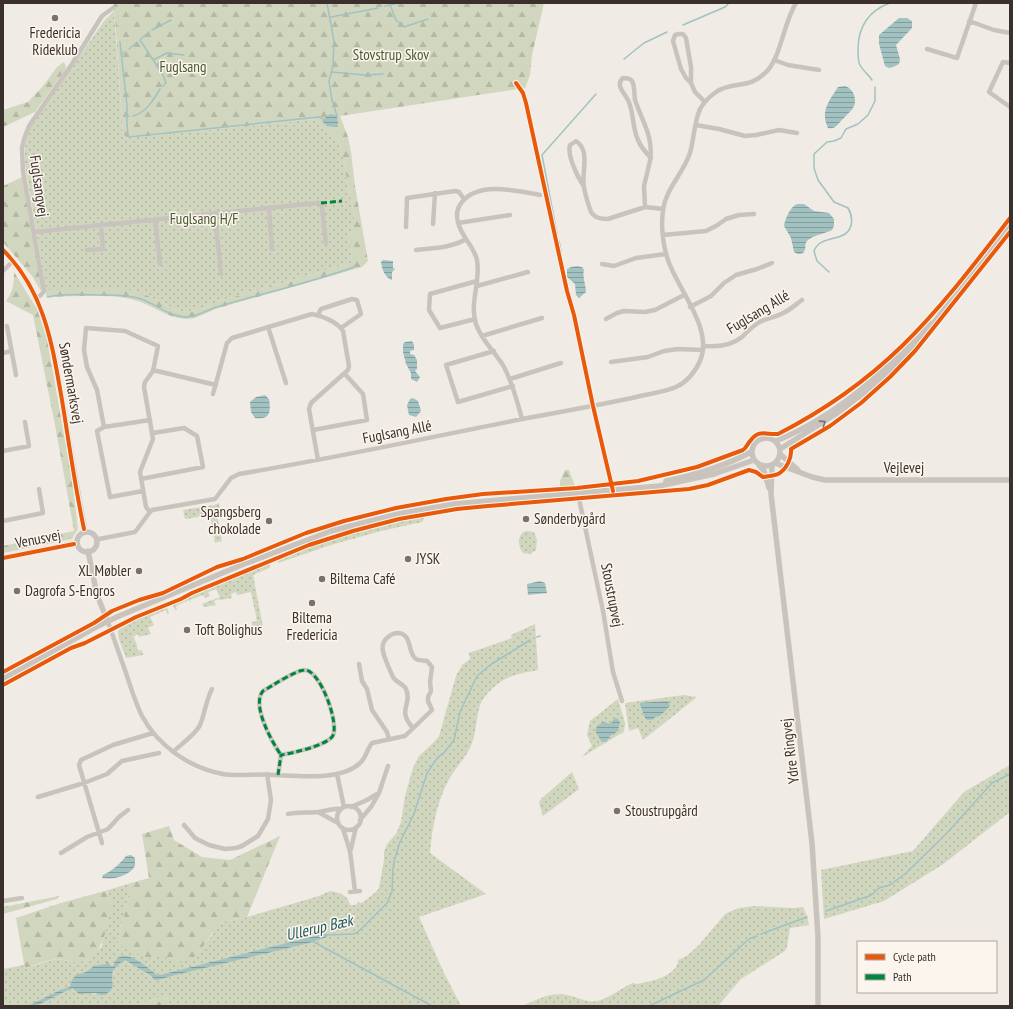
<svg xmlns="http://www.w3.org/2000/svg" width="1013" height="1009" font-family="'PT Sans Narrow',sans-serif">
	<defs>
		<pattern id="grass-dots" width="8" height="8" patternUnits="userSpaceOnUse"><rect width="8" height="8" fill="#d1d6bf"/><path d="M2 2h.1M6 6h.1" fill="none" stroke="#b4b8a4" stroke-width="1.8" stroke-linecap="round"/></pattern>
		<pattern id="forest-firs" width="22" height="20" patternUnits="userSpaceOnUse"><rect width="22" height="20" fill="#d1d6bf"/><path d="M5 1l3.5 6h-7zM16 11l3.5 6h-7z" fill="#b4b8a4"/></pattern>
		<pattern id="water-rules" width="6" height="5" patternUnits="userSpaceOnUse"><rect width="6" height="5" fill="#a1c2c1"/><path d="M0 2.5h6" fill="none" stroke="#849e9d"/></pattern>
	</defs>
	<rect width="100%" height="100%" fill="#f0ebe5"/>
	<path fill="url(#grass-dots)" fill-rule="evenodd" d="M114,11L123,134L128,138L315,119L318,124L339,140L340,143L355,220C354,227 350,231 349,236C349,245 354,254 351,263L265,288L219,301L201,309L186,312L177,310L144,294L46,290L26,171C24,155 24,144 29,129L104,21Z
		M219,503L220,509L216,510L222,541L215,543L210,515L185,519L183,510L214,505Z
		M422,516L424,519L422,522L381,531L331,545L278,563V557L346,534Z
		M527,531L534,532L537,540L536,550L530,554L523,553C517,546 517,533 527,531Z
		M266,563L270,565L269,568L253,575L263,627L260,625L258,626L255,631L251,622L257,621L251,592L237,595L236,592L231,594L232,598L220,600L219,599L214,601L216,605L204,607L202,604L220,597L216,589L208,592L210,596L205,598L203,595L190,600L191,604L189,600L176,606L177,610H175L173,605L175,603L191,594Z
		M164,607L167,608L169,613L167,614L166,610L150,617L154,625L148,628L151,634L139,637L138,634L133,637L136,642L138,651L142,650L143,655L126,658C124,651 119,642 118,634C117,622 154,611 164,607Z
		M535,624L538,670C512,675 500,677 483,699C476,710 477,731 472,743C467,757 456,767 449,779C437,802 432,827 430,853L486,894L419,917L444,973L461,1006H169L167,995L135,1006H3V969L24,965L25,969L48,961L57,959L76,962L87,960L98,950L102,946L108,892L105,891L131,883L118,942L120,945L151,958L158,955L199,953C206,942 214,933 220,923L247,917L319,896L330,891C339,892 348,895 350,905H356L358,902L362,903L377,891L379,888L384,860V852L387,844L396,834L401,822L405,796L413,768L419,756L433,743L439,736L456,676L462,665L470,659L469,653L512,638L511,635ZM115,967L112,976L113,982L100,995C92,992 84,994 76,992L73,988Z
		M684,695L697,697L643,740L638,728L629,731L625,703Z
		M618,699L625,723L624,732L620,734L582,757L592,746L587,735L590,721Z
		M1010,765V812L942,865L884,901L824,919L821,870L913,851L964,792Z
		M572,772L579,789L543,816L539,803L541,799Z
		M754,906L794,908L803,907L807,916L809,925L790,928L787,947L785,951L741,979L718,1006H522C536,1000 551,992 567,995C577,997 587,1003 597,1001C610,998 621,988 633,983L636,984C649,982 680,976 678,958L679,960L688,955L699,945L725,914L739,908Z"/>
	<path fill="url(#forest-firs)" d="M117,3H544L532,55L530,75L525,88L340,116L348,137L351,152L355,186L368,261L362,267C315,281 267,294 219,308C208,311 197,320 185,319C167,318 151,304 134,300C108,293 73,297 46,297V290L121,288L144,294L177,310L186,312L201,309L219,301L265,288L351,263C354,254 349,245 349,236C350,231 354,227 355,220L340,143L339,140L318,124L315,119L128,138L123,134L115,18L113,5Z
		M64,62L66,67L65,70L35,112L3,127V110L28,102L43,86L57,67Z
		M22,177L42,287L41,291L32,276L3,242V186Z
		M14,272L37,309L47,339L72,480L78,529L72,539L3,553V546L74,531L56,430L33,315L6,301C13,292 14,284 14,272Z
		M565,470H569L575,486L560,487V481Z
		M169,826L174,840L202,857L230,860L280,836L247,917L220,923L217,930L212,933L199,953L189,960L179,963L160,955L151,958L144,957L120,945L118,942L131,883L149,878L142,834Z
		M105,891L110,895C114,904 109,916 107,925C104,941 96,963 76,962C70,962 64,959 57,959C46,960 35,965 25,969L16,918L61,903Z
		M59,896L57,899L3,914V907Z
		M167,995L169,1006H135Z"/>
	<path fill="url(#water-rules)" d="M899,18H907L912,21V28L896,45L900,59L899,64C894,67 890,69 885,66L879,44V35Z
		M845,86C850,88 852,90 854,95C858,107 850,111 843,119C838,123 836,130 828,128C820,111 829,101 838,87Z
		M332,114L337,116L338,124L335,127L327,126L322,121L328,115Z
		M797,204H804L814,211L829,213L834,219V226L832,230C824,234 813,235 807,241C804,244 807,249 803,253C800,255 797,254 794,252L791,238L784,226C785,219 790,207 797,204Z
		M383,260L393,261V268L395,269L392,272V280C385,278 382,269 381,262Z
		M577,266L582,267L584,270C582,277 586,285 586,292L579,298L576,295L575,284L567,277V269L571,267Z
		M412,341L414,345V350L410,351V354L414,355L417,360V369L415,371L420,377L417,382L411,379V373L406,364L403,352V344L405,342Z
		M265,395L269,399C271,412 270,420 255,418L251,412L250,402L256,397Z
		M413,398L418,401L421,411L416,417L409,415L407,405L410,399Z
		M540,581L545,583L547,593L528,595L527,584Z
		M664,701H668L670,706L660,716L655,717L652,720H647C643,716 643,710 640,705V703Z
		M616,718L618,719L620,722L618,731L610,736L607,741L602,742C596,732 591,730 603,722L611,724L613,720Z
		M131,855L135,858V866C129,876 114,880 102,878L103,875C112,871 120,864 126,856Z
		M327,933V937L309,943L175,975L158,980H155L150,975L125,960C121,962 115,967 113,971C110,982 118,986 105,995H100L95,993L79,994L72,988L36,1006H28L60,990L70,987L72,980L76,975L86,972L94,966L106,964L107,961L111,966H113C115,963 116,959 118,958C127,949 150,969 157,975H160Z"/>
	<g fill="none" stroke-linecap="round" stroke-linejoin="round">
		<path stroke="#a1c2c1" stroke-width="1.5" d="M327,3L334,41L333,66L329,81L332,100L337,116
			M390,5L396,20L404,27L428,19
			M385,6L399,3
			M331,17L378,8
			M683,25L725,7L729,3
			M152,30L171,20
			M149,32L140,40L163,75L166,83L163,86
			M120,42L127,106V124L128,135L129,137L319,117L323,119
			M129,49L136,43
			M121,55L124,52
			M624,59L644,43L667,32
			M153,60L167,53L184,55
			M332,72L365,75L383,74
			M872,80C869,75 863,71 860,65C858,62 858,55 858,50C858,27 868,11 890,3
			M133,116C146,113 154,99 160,89
			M557,234L542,155L596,94
			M559,241L561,251
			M829,272L817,261L814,251C819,239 831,240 841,236C853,232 854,218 848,208L834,202L818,180L814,168V154L827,142L834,141L841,138L846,129L858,124L868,115L875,101V87
			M48,297C67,293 85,295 105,295C117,295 129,295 141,299C156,304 168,316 185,317C198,317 208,309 220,306C264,293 310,283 354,267
			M537,637L540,636
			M826,911L869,896L874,893L879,888L890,885L906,873L946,834L992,783L1010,774
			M761,934L807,917
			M327,935L354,934L358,932L387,903L392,892L393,868L395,858L400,842L414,814L427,773L438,757L443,754L454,740L460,712L477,676L490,665L530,640
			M312,941L432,1006
			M649,1006L704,980L749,939L757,936"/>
		<path stroke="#c9c3be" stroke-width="4.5" d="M969,21L994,30L1010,33
			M927,49L957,58L976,3
			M774,60L788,65L819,70
			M1010,63L1003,62L989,92L1010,107
			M691,83L686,78L681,69L673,41L675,35L679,34H683L686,38L691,67V83L695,92L705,102
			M696,125L719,129L745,136L756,135L779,130L797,133
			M583,185C577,176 567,155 570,145L576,141C591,151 581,172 584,187C585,195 588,203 591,212C595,218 600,219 608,219L645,207L663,209
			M645,207L644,186L650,161C654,137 642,121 635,100C634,94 635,86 632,81C630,78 626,78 623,78C615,85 624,92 628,100C634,112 632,127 638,140C641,147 645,152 651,158
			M269,208L272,249
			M215,213L221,274
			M155,219L160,264
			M458,223L510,215
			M433,224L435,193
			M406,227L407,198L455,191L459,192L464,199
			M34,232L317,203H321L322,207L326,244
			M663,235L706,231L716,226L726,219L739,215L754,214
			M87,250L103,249L101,225
			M416,250C432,248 452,248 466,239
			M602,264L614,266L636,258L666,254
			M3,271L13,261
			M477,286L528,272
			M37,298L41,295L44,291L23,171L22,148L24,139L29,126L72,64L102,16L113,8
			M690,307L711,296L724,283L736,275L757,269L772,263
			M318,315L321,309L352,299L357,300L361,314L341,328
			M475,319L440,328L429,310L430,294L477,281
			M606,319L617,313L624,311L645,312L655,310L684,295
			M7,326L16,375
			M268,327L286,383
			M482,336L542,318
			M704,346C717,347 731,346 742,337C747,332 752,327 758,323C765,318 774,318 781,314C789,311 795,305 802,300
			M494,351L446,365L458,402L513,386
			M3,353L11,351
			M611,362L648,357L664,351L678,349L703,350
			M510,379L561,363
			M213,394L227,343L232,338L312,314C322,316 338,322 343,331L349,366L348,370L311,403L309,409L318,460
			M522,419C517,401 513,384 504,367C496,353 481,340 476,324C469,303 481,282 477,260C474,246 461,237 458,222C456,215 457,208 462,202C479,181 517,191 540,195
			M104,427L97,390L87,367L84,350L86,328L125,331L158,346L153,371
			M313,430L367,420L363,394L345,374
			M3,451L29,446L25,422
			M141,479L203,467L197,436L184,428L153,433
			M143,491L110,497L97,431L104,427L150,420
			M578,494L603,611L613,672L622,701
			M150,512L146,507L140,472L153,439L144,387L145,382L153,371H157L216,385
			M3,521L43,513L39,489
			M99,539L135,532L150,512L152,510L215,499L231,478L239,474C337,458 435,436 533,417C566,411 599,405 632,398C646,394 662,393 676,387C687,382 695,372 700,361C714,329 678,290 668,260C663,245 661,226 663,210C666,188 683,174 690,153C694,139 694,123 700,109C704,102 709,97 716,92C733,80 749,91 768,70C781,55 784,22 796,3
			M108,622C114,639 120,656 126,673C131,688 135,702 142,716C158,746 190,768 223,774C241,777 257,773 275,775C299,776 341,781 360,763C366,758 367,749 372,743L405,736L432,710L428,701V697L431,691L430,682L432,667L427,661C424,660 419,661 416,659C407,653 413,634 398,633C393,633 390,635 387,638C378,646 385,657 388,666C390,669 391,674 393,677C396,683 403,683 406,689C413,705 396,709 413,728
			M359,664L362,681L367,689L372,710L387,732L389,739
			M173,752C180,745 196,734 200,725C205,713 206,700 212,689
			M337,774L344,807
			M278,775L281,755C293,753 324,746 332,737C341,727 320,668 304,670C294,671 272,686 263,691C251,705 272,742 281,755
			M38,797L84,783L107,774L122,761L159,753
			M337 818a12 12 0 1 1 24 0a12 12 0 1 1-24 0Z
			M351,807L367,800L377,794
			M318,812L338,823
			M288,814C298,812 308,813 318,812C326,811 333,808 341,809
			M360,820L371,807L379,793L388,766
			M184,825L195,838L209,845L225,849L236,848L242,846L258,836L268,819L271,800L267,774
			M343,829L350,851L355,891
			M102,843L79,765L81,760L113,745L153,733
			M351,849L356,827
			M61,853L87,837L108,829L119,817L128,810
			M350,892L360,891
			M3,901L22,898"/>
		<path stroke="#c9c3be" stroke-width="5.5" d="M3,250C49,296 54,357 65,418C71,456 78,494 85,532
			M752 452a14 14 0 1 1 28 0a14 14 0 1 1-28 0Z
			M776,441C835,417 888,371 929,322
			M780,449L836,414L865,392L889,371L926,333L1010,224
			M780,454L798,470
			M775,463L812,477L825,480H1010
			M759,465L764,471L769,488
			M772,465L771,494L812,843L818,937V1006
			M666,481C695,475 725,466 751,452
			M77 542a10 10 0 1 1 20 0a10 10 0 1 1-20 0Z
			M88,551L97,595L108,622
			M3,558L77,543
			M3,679L96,627L119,616L244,564L331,531L398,514L454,504L659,486L714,474L754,460"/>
		<path stroke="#00873e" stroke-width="3" stroke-dasharray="6 3" stroke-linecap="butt" d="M321,203L342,201
			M278,775L281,755C293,753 324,746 332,737C341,727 320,668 304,670C294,671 272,686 263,691C251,705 272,742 281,755"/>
		<defs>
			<path id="cycleway" d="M516,83L523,93L526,103L567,291L574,315L593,406L613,491
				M3,250C45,292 52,344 62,400C69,443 75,487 84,529
				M3,558L74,544
				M3,672L94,623L112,611L139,600L163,593L217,567L243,559L306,533L344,521L396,508L446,499L483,494L577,488L638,481L697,467L743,450C747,447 747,444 751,440C759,429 767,435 778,434C823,411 865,382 902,346C942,307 976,262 1010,218
				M3,685L71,648L85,643L136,617L181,599L192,593L309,545L353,531L399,519L457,509L488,506L689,489L708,485L749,470L756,472L763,477C768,476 774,476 778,474C786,470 792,458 791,449L830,426L861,403L890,377L915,351L1010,232"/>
		</defs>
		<use href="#cycleway" stroke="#fbf5ee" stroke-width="6"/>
		<use href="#cycleway" stroke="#e8590c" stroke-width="4"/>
	</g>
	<defs><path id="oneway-chevron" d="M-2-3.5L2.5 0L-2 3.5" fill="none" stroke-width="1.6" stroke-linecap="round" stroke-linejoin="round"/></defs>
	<use stroke="#7b726d" href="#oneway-chevron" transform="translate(823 423) rotate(-33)"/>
	<g fill="#7a716c" stroke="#fbf5ee" stroke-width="1.5">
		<circle cx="55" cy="18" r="4"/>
		<circle cx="526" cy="519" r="4"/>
		<circle cx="269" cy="521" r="4"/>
		<circle cx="408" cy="559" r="4"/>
		<circle cx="139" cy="571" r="4"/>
		<circle cx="322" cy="579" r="4"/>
		<circle cx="17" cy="591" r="4"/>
		<circle cx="312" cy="603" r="4"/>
		<circle cx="187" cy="630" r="4"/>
		<circle cx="617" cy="811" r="4"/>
	</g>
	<g text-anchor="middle" stroke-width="3" stroke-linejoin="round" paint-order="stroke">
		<g font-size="15" fill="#3b302b" stroke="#fbf5ee" text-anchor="start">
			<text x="55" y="38" text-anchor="middle">Fredericia<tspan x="55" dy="17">Rideklub</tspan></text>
			<text x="261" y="517" text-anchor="end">Spangsberg<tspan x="261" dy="17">chokolade</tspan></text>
			<text x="534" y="524">Sønderbygård</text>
			<text x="416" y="564">JYSK</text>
			<text x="131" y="576" text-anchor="end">XL Møbler</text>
			<text x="330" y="584">Biltema Café</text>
			<text x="25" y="596">Dagrofa S-Engros</text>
			<text x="312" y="623" text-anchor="middle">Biltema<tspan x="312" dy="17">Fredericia</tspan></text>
			<text x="195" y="635">Toft Bolighus</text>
			<text x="625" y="816">Stoustrupgård</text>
		</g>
		<g font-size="15" fill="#4a5a2e" stroke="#fbf5ee">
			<text x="391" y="60">Stovstrup Skov</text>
			<text x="183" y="72">Fuglsang</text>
			<text x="204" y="224">Fuglsang H/F</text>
		</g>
		<g font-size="15" fill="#3b302b" stroke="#fbf5ee">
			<text transform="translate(39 186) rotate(82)" y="5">Fuglsangvej</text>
			<text transform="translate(758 312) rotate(-31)" y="5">Fuglsang Allé</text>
			<text transform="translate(71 383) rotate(80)" y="5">Søndermarksvej</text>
			<text transform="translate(397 432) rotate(-11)" y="5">Fuglsang Allé</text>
			<text x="904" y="473">Vejlevej</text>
			<text transform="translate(38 539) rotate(-11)" y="5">Venusvej</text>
			<text transform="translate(612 595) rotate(79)" y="5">Stoustrupvej</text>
			<text transform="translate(790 751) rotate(-97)" y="5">Ydre Ringvej</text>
		</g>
		<g font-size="16" font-style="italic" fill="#1f5a5e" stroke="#fbf5ee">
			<text transform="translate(319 927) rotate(-13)" y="6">Ullerup Bæk</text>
		</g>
	</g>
	<rect width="1013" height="1009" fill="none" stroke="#3b302b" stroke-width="8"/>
	<rect x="857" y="941" width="140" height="52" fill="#fbf5ee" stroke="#aea6a0"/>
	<rect x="865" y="954" width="20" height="6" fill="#e8590c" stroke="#aea6a0"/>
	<text x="893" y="961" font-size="12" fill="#3b302b">Cycle path</text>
	<rect x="865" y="974" width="20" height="6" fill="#00873e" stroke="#aea6a0"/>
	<text x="893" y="981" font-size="12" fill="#3b302b">Path</text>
</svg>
